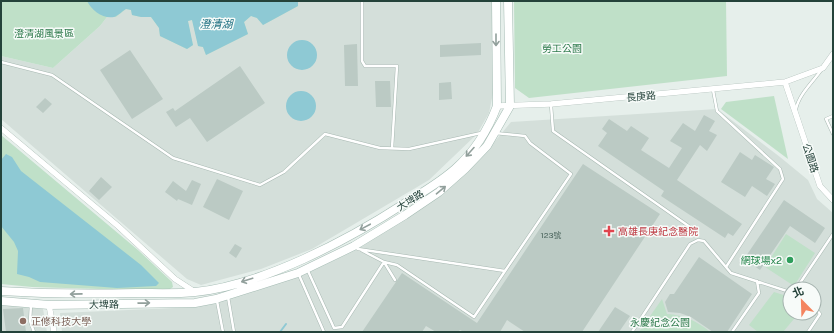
<svg xmlns="http://www.w3.org/2000/svg" width="834" height="333" font-family="'Public Sans','Noto Sans TC',sans-serif">
	<rect width="100%" height="100%" fill="#e6efeb"/>
	<path fill="#d4dfda" fill-rule="evenodd" d="M298,1H492L493,93L489,113L477,134L429,180L312,249L261,269L201,285L187,279L1,119V56L53,68L100,26L107,17L116,16L126,9L131,10L141,17H151L159,28L193,45L188,21L192,20L198,46L244,22L251,16L257,18L297,6Z
		M717,109L780,157L808,180L817,199L833,213V332H62L60,313L197,307L304,275L358,249L442,195L490,147L511,122ZM790,289H814V313H790Z
		M1,305L43,309L47,332H1Z"/>
	<path fill="#bfe0c8" d="M1,1H298V6L263,25L257,18L251,16L244,22L248,34L206,55L203,47L198,46L192,20L188,21L193,45L187,49L160,36L159,28L151,17H141L132,15L131,10L126,9L116,17H107L100,26L53,68L1,56Z
		M514,1H726L727,76L529,98L515,88Z
		M774,96L788,159L721,109L726,102Z
		M1,135L138,250L172,282L173,287L167,291L32,287L1,284Z
		M786,234L815,253L794,286L765,267Z
		M774,292L790,297V313H799L783,332H758L749,325Z
		M662,299L667,314C684,315 697,321 710,332H639Z"/>
	<path fill="#8ec9d4" d="M87,1H298V6L263,25L257,18L251,16L244,22L248,34L206,55L203,47L198,46L192,20L188,21L193,45L187,49L160,36L159,28L151,17H141L132,15L131,10L126,9C122,11 118,16 114,17C103,19 92,11 87,1Z
		M287 55a15 15 0 1 1 30 0a15 15 0 1 1-30 0Z
		M286 106a15 15 0 1 1 30 0a15 15 0 1 1-30 0Z
		M6,154L12,157L21,171L141,265L159,283L156,286L117,288L40,282L29,277L17,274L18,251L14,242L1,226V160Z"/>
	<g fill="none" stroke-linecap="round" stroke-linejoin="round">
		<path stroke="#8ec9d4" stroke-width="2" d="M280,332L286,324"/>
	</g>
	<path fill="#bbcac4" d="M481,43V55L440,57V45Z
		M357,44L358,86H345L344,45Z
		M130,50L163,99L132,119L100,70Z
		M240,66L265,103L207,142L190,118L176,127L166,112L173,108L175,111Z
		M375,81H390L391,107H376Z
		M451,82L452,99L439,100V83Z
		M45,98L52,104L43,113L36,107Z
		M704,115L715,121L709,131L717,135L707,151L700,145L677,180L742,224L733,236L728,233L725,238L661,196L664,191L598,146L607,133L602,129L609,119L627,131L631,126L649,138L641,150L669,168L682,148L670,141L683,123L695,131Z
		M740,152L752,160L755,155L774,167L766,179L775,184L767,196L752,186L745,197L721,182Z
		M583,164L660,214L582,332H525L507,320L500,332H464L460,330L458,332H436L426,326L422,332H362L402,273L477,323Z
		M101,177L112,187L99,200L89,191Z
		M217,179L243,191L229,220L203,207Z
		M192,180L201,184L192,205L178,199L177,201L165,192L173,181L186,191Z
		M784,200L825,228L815,243L790,226L760,270L744,259Z
		M235,244L242,248L236,258L229,253Z
		M699,257L752,294L727,332H713L691,317L680,313L668,312L665,302L670,294H674Z
		M615,307L630,316L619,332H598Z
		M23,308L26,332H6L3,309Z"/>
	<g fill="none" stroke-linecap="round" stroke-linejoin="round">
		<defs>
			<path id="lane" d="M362,1V61L365,66H397L392,148
				M1,62L52,75L173,158L260,185L284,172L325,134L380,148L409,149L481,133
				M713,90L717,111L780,169L783,179L726,267
				M551,105L553,131L690,227
				M796,109C799,94 813,82 822,69
				M833,116L826,119L833,134
				M356,247L358,249L505,271L571,174L530,143L525,136L495,133
				M361,250L384,262L397,265L474,317L505,271
				M308,271L334,328L342,327L384,262L395,280
				M299,275L324,332
				M796,289L833,234
				M228,297L234,332
				M217,301L223,332
				M31,305L30,321L34,332
				M632,332L690,244L698,240L704,241L731,273L790,292
				M732,332L759,293L757,281
				M808,332L820,314L814,306"/>
			<path id="street" d="M785,82L820,186L833,200
				M497,106L551,104L785,82L823,68L833,54
				M1,128L118,226L175,279L195,292
				M49,305L54,332"/>
			<path id="secondary" d="M1,291C47,294 91,294 137,293C156,293 176,294 195,292C263,285 348,240 405,203C422,193 440,182 455,169C474,152 488,130 497,106L496,1
				M1,301L49,305L195,303L216,299L298,273L354,246L405,215L439,192L465,169L487,146L510,106L508,1"/>
		</defs>
		<use href="#lane" stroke="#a8b8b2" stroke-width="3.5"/>
		<use href="#street" stroke="#a8b8b2" stroke-width="6"/>
		<use href="#secondary" stroke="#a4bbb3" stroke-width="9"/>
		<use href="#lane" stroke="#fff" stroke-width="2.5"/>
		<use href="#street" stroke="#fff" stroke-width="5.5"/>
		<use href="#secondary" stroke="#fff" stroke-width="8"/>
	</g>
	<defs><path id="oneway-shaft" d="M-6 0H5M1.5-3L5.5 0L1.5 3" fill="none" stroke-width="1.6" stroke-linecap="round" stroke-linejoin="round"/></defs>
	<g stroke="#92a09c">
		<use href="#oneway-shaft" transform="translate(496 40) rotate(90)"/>
		<use href="#oneway-shaft" transform="translate(470 152) rotate(132)"/>
		<use href="#oneway-shaft" transform="translate(441 190) rotate(-40)"/>
		<use href="#oneway-shaft" transform="translate(365 227) rotate(152)"/>
		<use href="#oneway-shaft" transform="translate(247 280) rotate(162)"/>
		<use href="#oneway-shaft" transform="translate(76 294) rotate(179)"/>
		<use href="#oneway-shaft" transform="translate(144 303) rotate(-1)"/>
	</g>
	<path fill="#e0444e" stroke="#f7fbf9" stroke-width="1.5" d="M607 225h4v4h4v4h-4v4h-4v-4h-4v-4h4z"/>
	<circle fill="#2e9e5b" stroke="#f7fbf9" stroke-width="1.5" cx="790" cy="260" r="4"/>
	<circle fill="#8d6e63" stroke="#f7fbf9" stroke-width="1.5" cx="23" cy="321" r="4"/>
	<g text-anchor="middle" stroke-width="3" stroke-linejoin="round" paint-order="stroke">
		<g font-size="8" fill="#4a645c">
			<text x="551" y="238">123號</text>
		</g>
		<g font-size="10" fill="#2d7a4b" stroke="#f7fbf9">
			<text x="44" y="37">澄清湖風景區</text>
			<text x="562" y="52">勞工公園</text>
			<text x="660" y="326">永慶紀念公園</text>
		</g>
		<g font-size="10" fill="#24423a" stroke="#f7fbf9">
			<text transform="translate(641 96) rotate(-5)" y="4">長庚路</text>
			<text transform="translate(811 158) rotate(72)" y="4">公園路</text>
			<text transform="translate(410 200) rotate(-32)" y="4">大埤路</text>
			<text transform="translate(104 304) rotate(-1)" y="4">大埤路</text>
		</g>
		<g font-size="10" fill="#be3a42" stroke="#f7fbf9" text-anchor="start">
			<text x="618" y="235">高雄長庚紀念醫院</text>
		</g>
		<g font-size="10" fill="#27864d" stroke="#f7fbf9" text-anchor="end">
			<text x="782" y="264">網球場x2</text>
		</g>
		<g font-size="10" fill="#785e54" stroke="#f7fbf9" text-anchor="start">
			<text x="31" y="325">正修科技大學</text>
		</g>
		<g font-size="11" font-style="italic" fill="#1c6f80" stroke="#f7fbf9">
			<text x="216" y="28">澄清湖</text>
		</g>
	</g>
	<rect width="834" height="333" fill="none" stroke="#24423a" stroke-width="4"/>
	<g transform="translate(802 301) rotate(337)"><circle r="19" fill="#f7fbf9" stroke="#a3b1ad"/>
	<path d="M0-3L7 15L0 10L-7 15Z" fill="#f4845f"/>
	<text y="-6" font-size="11" font-weight="bold" text-anchor="middle" fill="#24423a">北</text>
	</g>
</svg>
